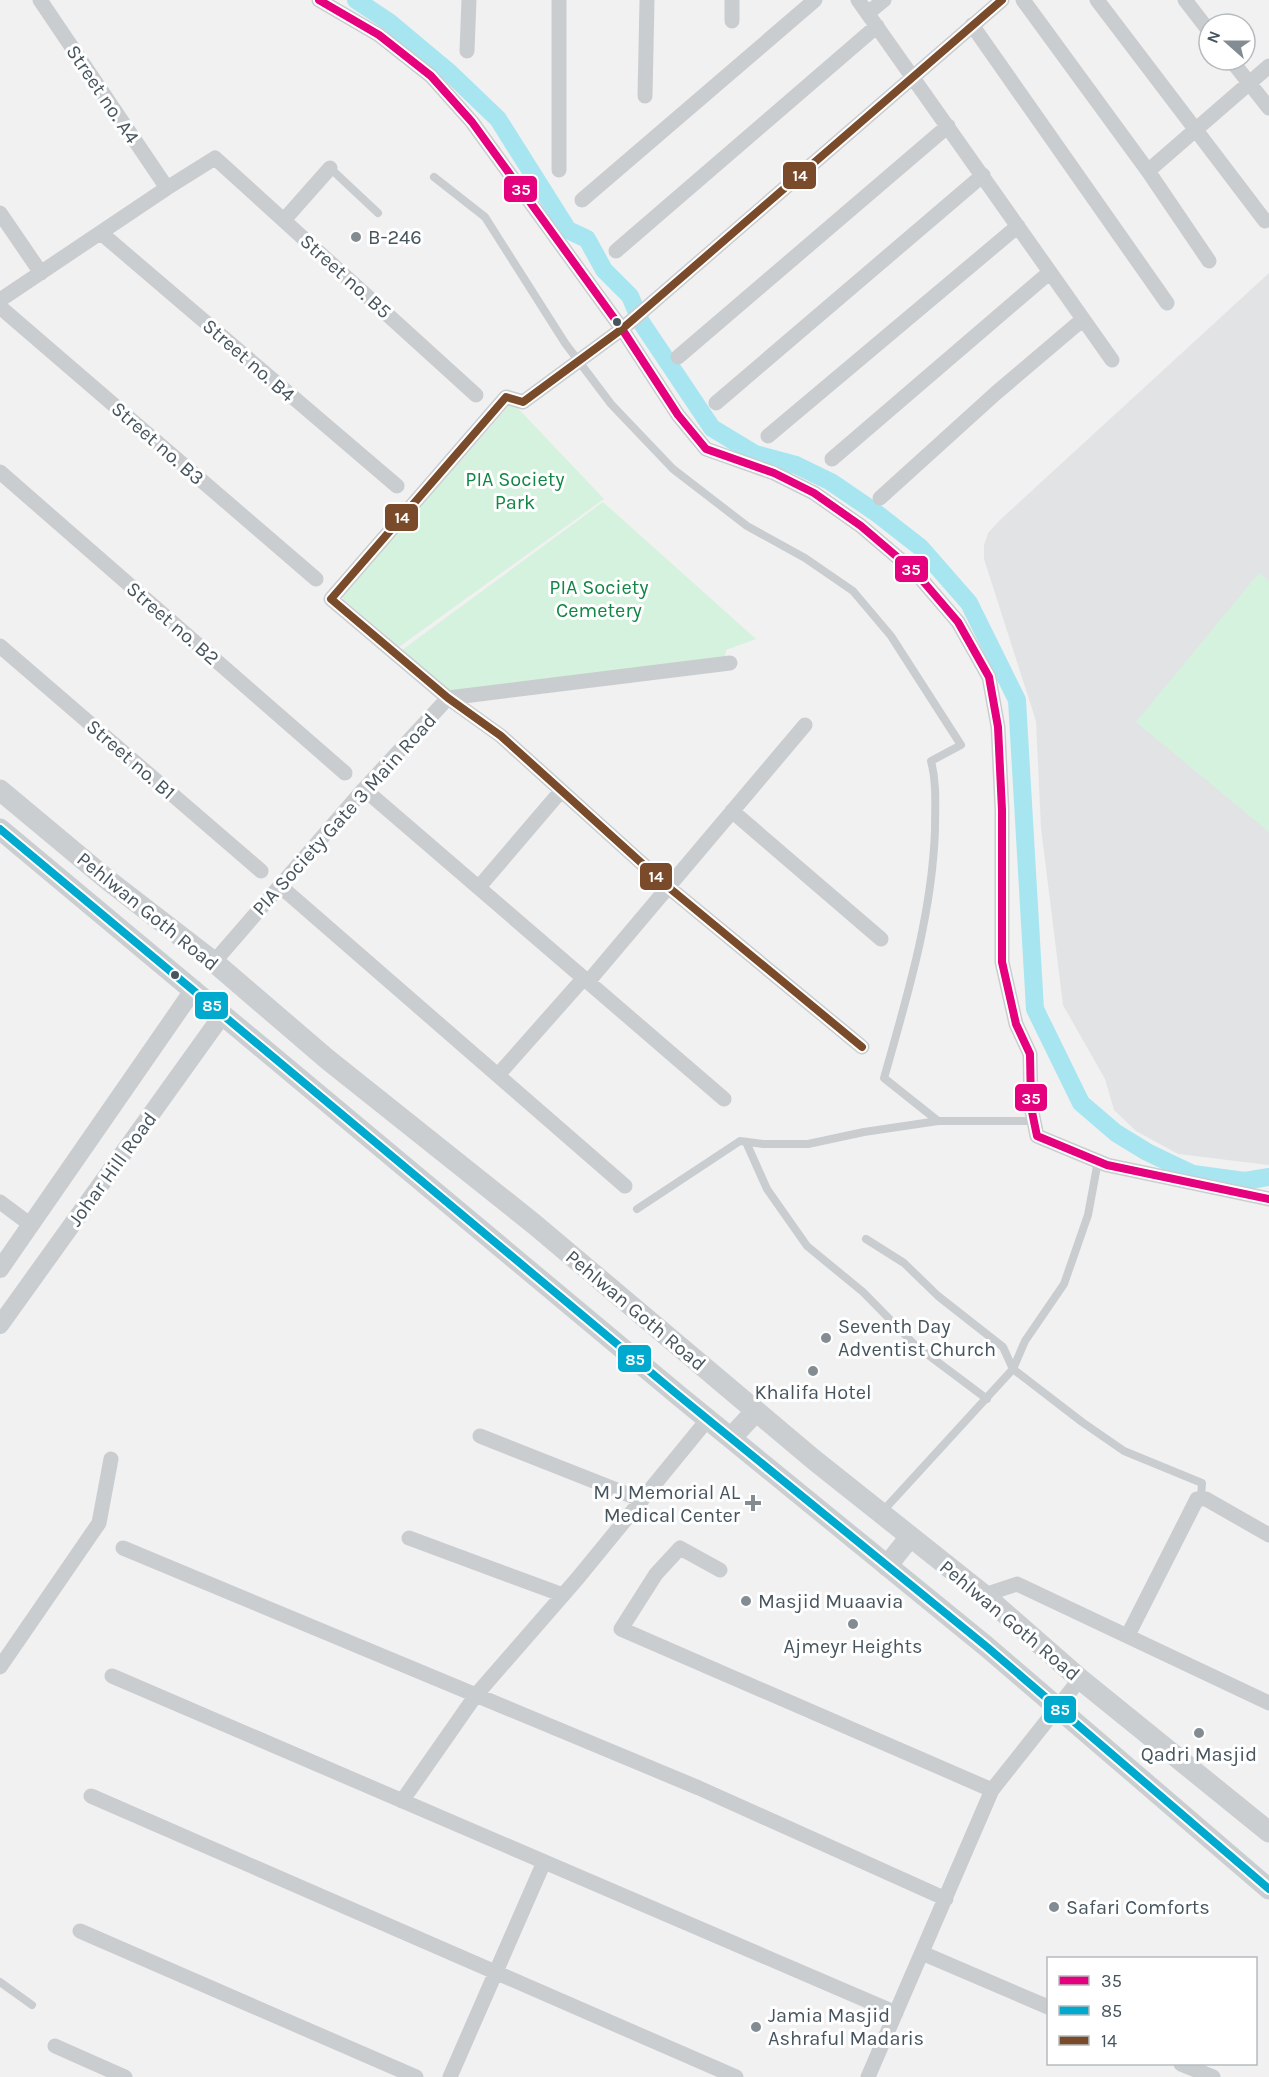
<svg xmlns="http://www.w3.org/2000/svg" width="1269" height="2077" font-family="Karla,sans-serif">
	<rect width="100%" height="100%" fill="#f2f1f1"/>
	<path fill="#e2e3e4" d="M1269,273V1165L1178,1154L1136,1131L1114,1110L1105,1079L1063,1005L1041,828L1036,721L984,559V545L988,533L1000,520Z"/>
	<path fill="#d5f2de" d="M512,402L604,499L399,647L341,597Z
		M603,502L756,639L726,650L725,657L447,697L402,650Z
		M1259,573L1269,581V832L1136,722Z"/>
	<g fill="none" stroke-linecap="round" stroke-linejoin="round">
		<path stroke="#a7e6f1" stroke-width="18" d="M356,0L389,22L450,73L498,119L568,230L587,239L604,270L630,296L641,322L712,428L755,454L796,465L831,482L875,512L920,547L969,603L1017,700L1035,1009L1081,1103L1116,1133L1147,1152L1193,1174L1245,1181L1269,1177"/>
		<path stroke="#cacdd0" stroke-width="8" d="M330,168L378,213
			M434,177L485,217L565,343L611,404L673,469L747,526L805,558L853,591L891,636L961,745L931,761C937,784 935,806 935,830C932,915 907,997 884,1078L938,1121
			M746,1142L767,1189L807,1246L863,1292L915,1345L987,1399
			M637,1209L740,1141L763,1144H808L864,1132L938,1121H1034
			M866,1239L904,1263L938,1296L1003,1347L1013,1369L1082,1422L1124,1451L1202,1483L1201,1498
			M882,1512L1013,1369L1025,1341L1064,1284L1088,1215L1098,1161
			M0,1982L32,2005"/>
		<path stroke="#cacdd0" stroke-width="15" d="M40,0L167,188
			M319,0L379,35L431,76L472,122L622,329L678,415L706,449L774,473L814,493L861,526L916,573L958,622L989,677L998,727L1002,810V962L1016,1024L1030,1054L1031,1107L1037,1136L1107,1165L1269,1199
			M858,0L1112,360
			M1023,0L1148,171L1209,261
			M1097,0L1265,221
			M1185,0L1209,31
			M868,13L884,0
			M732,21V0
			M972,25L1167,303
			M467,51L469,0
			M1231,60L1269,108
			M645,96L647,0
			M559,170V0
			M1148,171L1269,66
			M582,200L815,0
			M0,213L41,273
			M284,220L330,168
			M101,233L397,486
			M616,251L877,26
			M0,300L167,188L215,158L476,395
			M0,307L316,579
			M678,357L948,126
			M716,403L983,175
			M768,436L1018,226
			M832,459L1050,272
			M0,472L345,773
			M880,498L996,393L1082,320
			M0,646L261,871
			M448,698L730,663
			M364,789L724,1099
			M732,811L881,939
			M280,886L625,1186
			M479,887L561,791
			M214,962L364,789L448,698
			M588,982L805,725
			M862,1047L667,886L501,736L448,698L331,599L506,397L523,402L622,329L1002,0
			M498,1075L583,979
			M0,1202L31,1225
			M480,1436L642,1500
			M409,1538L563,1595
			M123,1548L699,1788L946,1899
			M720,1570L680,1548L656,1574L621,1629L992,1790L868,2077
			M984,1595L1017,1584L1269,1703
			M1128,1635L1197,1499H1206L1269,1535
			M0,1667L99,1523L111,1459
			M112,1676L896,2013
			M992,1790L1080,1679
			M91,1796L736,2077
			M402,1801L476,1695L577,1579L708,1419
			M80,1931L416,2077
			M922,1953L1048,2007
			M55,2046L125,2077
			M1181,2064L1213,2077
			M450,2077L544,1862"/>
		<path stroke="#cacdd0" stroke-width="18" d="M0,1269L194,989
			M0,1325L223,1014"/>
		<path stroke="#cbced1" stroke-width="21" d="M0,790L109,881L214,962L327,1059L534,1224L813,1459L984,1595L1080,1679L1269,1832
			M0,829L678,1395L987,1647L1269,1889
			M731,1438L756,1411
			M887,1566L910,1537"/>
		<defs>
			<path id="bus-1" d="M319,0L379,35L431,76L472,122L622,329L678,415L706,449L774,473L814,493L861,526L916,573L958,622L989,677L998,727L1002,810V962L1016,1024L1030,1054L1031,1107L1037,1136L1107,1165L1269,1199"/>
			<path id="bus-2" d="M0,829L678,1395L987,1647L1269,1889"/>
			<path id="bus-3" d="M862,1047L667,886L501,736L448,698L331,599L506,397L523,402L622,329L1002,0"/>
		</defs>
		<use href="#bus-1" stroke="#fff" stroke-width="12"/>
		<use href="#bus-2" stroke="#fff" stroke-width="12"/>
		<use href="#bus-3" stroke="#fff" stroke-width="12"/>
		<use href="#bus-1" stroke="#e5007d" stroke-width="8"/>
		<use href="#bus-2" stroke="#00a9ce" stroke-width="8"/>
		<use href="#bus-3" stroke="#7a4b2a" stroke-width="8"/>
	</g>
	<g fill="#838c92" stroke="#fff" stroke-width="2">
		<circle cx="356" cy="237" r="6"/>
		<circle cx="826" cy="1338" r="6"/>
		<circle cx="813" cy="1371" r="6"/>
		<path d="M750 1494h6v6h6v6h-6v6h-6v-6h-6v-6h6z"/>
		<circle cx="746" cy="1601" r="6"/>
		<circle cx="853" cy="1624" r="6"/>
		<circle cx="1199" cy="1733" r="6"/>
		<circle cx="1054" cy="1907" r="6"/>
		<circle cx="756" cy="2027" r="6"/>
	</g>
	<g fill="#47555f" stroke="#fff" stroke-width="2">
		<circle cx="617" cy="322" r="5"/>
		<circle cx="175" cy="975" r="5"/>
	</g>
	<g text-anchor="middle" stroke-width="6" stroke-linejoin="round" paint-order="stroke">
		<g font-size="20" fill="#47555f" stroke="#fff">
			<text transform="translate(103 94) rotate(56)" y="7">Street no. A4</text>
			<text transform="translate(346 276) rotate(42)" y="7">Street no. B5</text>
			<text transform="translate(249 360) rotate(41)" y="7">Street no. B4</text>
			<text transform="translate(158 443) rotate(41)" y="7">Street no. B3</text>
			<text transform="translate(173 623) rotate(41)" y="7">Street no. B2</text>
			<text transform="translate(131 759) rotate(41)" y="7">Street no. B1</text>
			<text transform="translate(344 814) rotate(-48)" y="7">PIA Society Gate 3 Main Road</text>
			<text transform="translate(148 911) rotate(39)" y="7">Pehlwan Goth Road</text>
			<text transform="translate(112 1169) rotate(-54)" y="7">Johar Hill Road</text>
			<text transform="translate(636 1310) rotate(40)" y="7">Pehlwan Goth Road</text>
			<text transform="translate(1010 1620) rotate(40)" y="7">Pehlwan Goth Road</text>
		</g>
		<g font-size="20" fill="#47555f" stroke="#fff" text-anchor="start">
			<text x="368" y="244">B-246</text>
			<text x="838" y="1333">Seventh Day<tspan x="838" dy="23">Adventist Church</tspan></text>
			<text x="813" y="1399" text-anchor="middle">Khalifa Hotel</text>
			<text x="740" y="1499" text-anchor="end">M J Memorial AL<tspan x="740" dy="23">Medical Center</tspan></text>
			<text x="758" y="1608">Masjid Muaavia</text>
			<text x="853" y="1653" text-anchor="middle">Ajmeyr Heights</text>
			<text x="1199" y="1761" text-anchor="middle">Qadri Masjid</text>
			<text x="1066" y="1914">Safari Comforts</text>
			<text x="768" y="2022">Jamia Masjid<tspan x="768" dy="23">Ashraful Madaris</tspan></text>
		</g>
		<g font-size="20" fill="#128645" stroke="#fff">
			<text x="515" y="486">PIA Society<tspan x="515" dy="23">Park</tspan></text>
			<text x="599" y="594">PIA Society<tspan x="599" dy="23">Cemetery</tspan></text>
		</g>
	</g>
	<g stroke="#fff" stroke-width="2">
		<rect x="782" y="161" width="35" height="29" rx="6" fill="#7a4b2a"/>
		<rect x="503" y="175" width="35" height="28" rx="6" fill="#e5007d"/>
		<rect x="384" y="503" width="35" height="29" rx="6" fill="#7a4b2a"/>
		<rect x="894" y="555" width="35" height="28" rx="6" fill="#e5007d"/>
		<rect x="639" y="862" width="34" height="29" rx="6" fill="#7a4b2a"/>
		<rect x="194" y="991" width="35" height="29" rx="6" fill="#00a9ce"/>
		<rect x="1014" y="1083" width="34" height="29" rx="6" fill="#e5007d"/>
		<rect x="617" y="1344" width="35" height="29" rx="6" fill="#00a9ce"/>
		<rect x="1043" y="1695" width="34" height="29" rx="6" fill="#00a9ce"/>
	</g>
	<g font-size="16" text-anchor="middle" font-weight="bold" fill="#fff">
		<text x="800" y="181">14</text>
		<text x="521" y="195">35</text>
		<text x="402" y="523">14</text>
		<text x="911" y="575">35</text>
		<text x="656" y="882">14</text>
		<text x="212" y="1011">85</text>
		<text x="1031" y="1104">35</text>
		<text x="635" y="1365">85</text>
		<text x="1060" y="1715">85</text>
	</g>
	<rect x="1047" y="1957" width="210" height="108" fill="#ffffff" stroke="#b5bbbf" stroke-width="1.5"/>
	<rect x="1059" y="1976" width="30" height="9" fill="#e5007d" stroke="#b5bbbf" stroke-width="1.5"/>
	<text x="1101" y="1987" font-size="18" fill="#47555f">35</text>
	<rect x="1059" y="2006" width="30" height="9" fill="#00a9ce" stroke="#b5bbbf" stroke-width="1.5"/>
	<text x="1101" y="2017" font-size="18" fill="#47555f">85</text>
	<rect x="1059" y="2036" width="30" height="9" fill="#7a4b2a" stroke="#b5bbbf" stroke-width="1.5"/>
	<text x="1101" y="2047" font-size="18" fill="#47555f">14</text>
	<g transform="translate(1227 42) rotate(291)"><circle r="28" fill="#ffffff" stroke="#b5bbbf" stroke-width="1.5"/>
	<path d="M0-4.5L10 22L0 15L-10 22Z" fill="#838c92"/>
	<text y="-9" font-size="16" font-weight="bold" text-anchor="middle" fill="#47555f">N</text>
	</g>
</svg>
